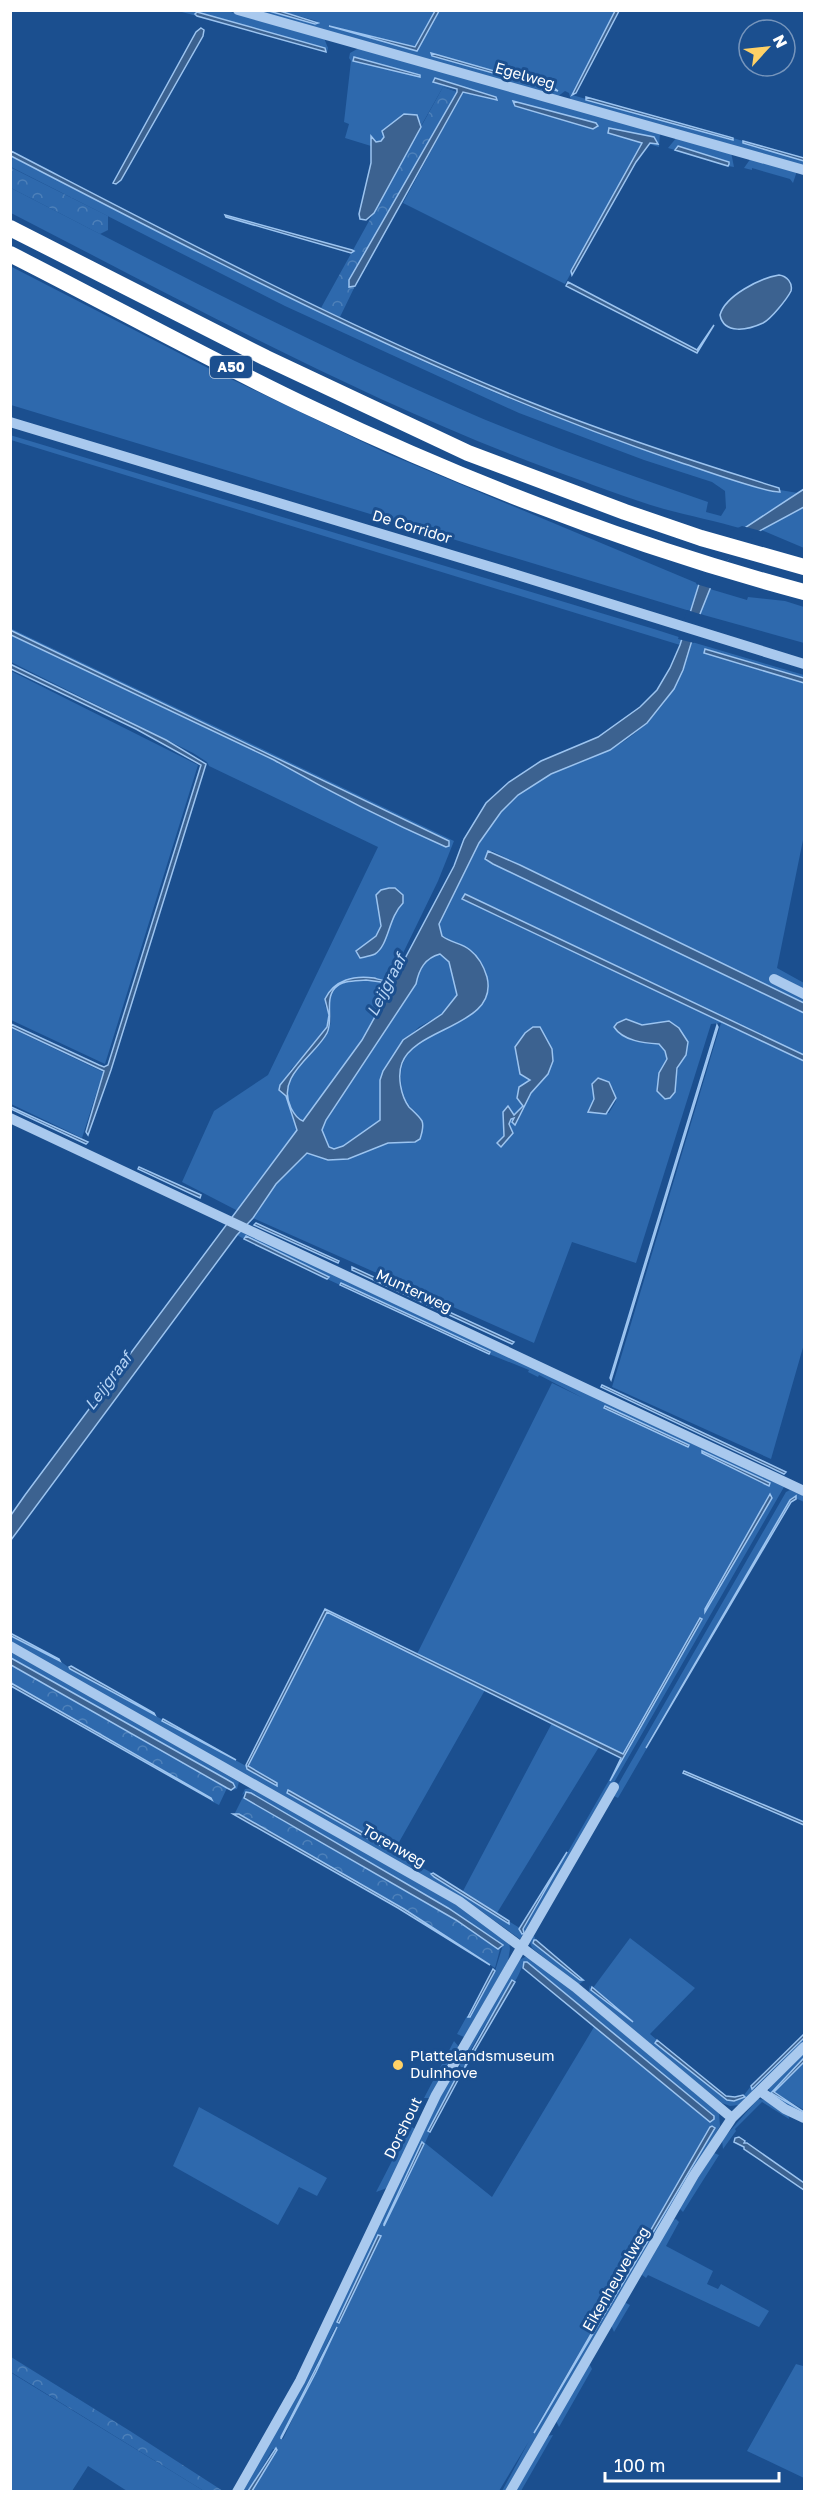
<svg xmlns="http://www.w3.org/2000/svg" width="815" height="2502" font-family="'Golos Text',sans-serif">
	<defs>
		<pattern id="forest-crowns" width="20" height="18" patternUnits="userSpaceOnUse" patternTransform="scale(1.5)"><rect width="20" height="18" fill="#2e69ad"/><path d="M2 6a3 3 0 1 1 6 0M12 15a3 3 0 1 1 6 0" fill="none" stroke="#4d80b9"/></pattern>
	</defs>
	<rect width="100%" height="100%" fill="#1b4f8f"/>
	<path fill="#2e69ad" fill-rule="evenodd" d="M183,10L227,11L324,38L328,48L327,52L195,14L197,16L182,12Z
		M250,11H269L315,24L317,21L280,11H435L415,48L329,26L417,51L439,11H615L572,95L731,140L733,138L743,141V143L804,161V166L571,101L569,93L565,91L557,97ZM432,53L554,88L556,91L432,56Z
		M359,48L660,133L659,147L649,144H658L654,138L608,129V133L643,142L565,284L403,203L463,92L495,100L433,82L457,91L443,87L421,126V122L383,131V140L376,142L371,137V146L345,138L349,124L344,122L351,61L349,58L350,53Z
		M677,137L731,152L734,167L728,166V162L678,146L675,150L668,148Z
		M10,156C147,225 282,297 420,360C536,413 656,456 777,493L780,490L798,493L743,529C716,521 690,516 664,509C626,498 589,483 552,470C365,401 188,304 11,213V188C158,264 306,341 458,408C540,444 624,473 708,502L706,512L721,516L726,508L725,491L712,482L644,460L519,413L285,306L11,167Z
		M751,158L797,171L793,183L790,179L752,168V170L744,168Z
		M10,266L208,368L386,453L699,584L690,611L11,405Z
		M10,435L654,629L682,638L680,645L11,440Z
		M804,507V548L759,529Z
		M710,589L747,600L748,597L785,601L804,607V643L700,614Z
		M10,628L454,841L438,881L389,982C361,978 354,976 329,991L325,1005L329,1015L327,1027L310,1051L291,1069L280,1090L286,1096L297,1130L238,1211L182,1182L214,1111L268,1075L378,847L209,766L207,762L193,753L11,662V635L274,760L316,784L446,847L246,743L11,630ZM403,903C394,911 390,918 389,931L356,951C376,939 387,930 377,905Z
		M692,642L804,675V678L706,649L704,653L804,683V835L777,968L804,983V1003L492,851H488L493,864L804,1013V1055L465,894L462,899L804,1061V1344L771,1459L612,1387L721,1023L711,1024L636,1263L572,1242L534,1343L253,1218L276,1184L307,1153L328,1160L348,1159L388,1143L415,1142L420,1139L422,1120C408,1106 401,1096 401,1076C400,1025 500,1030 487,977C484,967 478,957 470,950C461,943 451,943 442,936L439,924C456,885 484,823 517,796C545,772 580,765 611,749C652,728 682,686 692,642ZM617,1032L688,1042C684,1056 676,1068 676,1083L659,1073L667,1059L665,1051L659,1044L642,1042ZM525,1033L548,1074L531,1093L517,1122L514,1118H511L509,1124L510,1135L505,1143H497L504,1137L503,1112L511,1111L514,1115L523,1106L517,1098L519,1087L530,1080L520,1073L515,1047ZM613,1088L616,1101L609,1113L588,1112L594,1099Z
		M11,671L198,765L105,1064L11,1020Z
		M440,954L449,962L458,995L442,1014L419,1027L399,1046L381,1120L343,1146L334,1149L329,1147L322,1130L326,1120L416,984C419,969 425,958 440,954Z
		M366,980L381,982L391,988L362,1040L303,1121C297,1119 294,1114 291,1108C275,1076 317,1053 329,1028C335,1016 324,1000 335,988C343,980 355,981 366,980Z
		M11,1028L103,1072L82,1138L11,1104Z
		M242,1230L784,1487L612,1786L520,1939L481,1911L11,1642L10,1636L60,1661L71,1669L246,1766L247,1769L276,1786L277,1783L248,1767L327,1612L485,1690L394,1851L389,1849L432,1873L508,1923L510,1922L523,1930L701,1620L623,1754L417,1654L552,1383L583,1398L539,1375L538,1377L528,1372L529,1370L489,1354L490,1352L341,1283L340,1285L327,1279L328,1276L246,1236L244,1239L237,1235ZM288,1790L383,1844V1847L287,1793Z
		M790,1490L804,1495V1502L793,1497L790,1500L646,1746L647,1748L618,1798L612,1795L786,1492Z
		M10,1650L239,1782L237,1789L231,1790L235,1786L233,1783L11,1658Z
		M552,1723L599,1747L497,1913L463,1891Z
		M254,1788L464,1909L509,1941L510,1949L508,1961L464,2037L457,2034L467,2016L471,2017L495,1971L503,1945L448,1908L252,1793L246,1792L242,1795L245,1789Z
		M534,1936L536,1940H534L585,1980L578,1985L532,1948L529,1939Z
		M630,1938L695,1988L650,2034L657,2040L655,2043L728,2100L744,2095L751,2086L754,2089L804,2038V2041L739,2105L730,2106L722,2103L588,1994L590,1985L591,1990L632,2021L593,1988Z
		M525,1957L533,1958L719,2113L720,2126L505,2491H502L529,2441L499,2491H252L277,2450L273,2449L248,2491L241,2492L450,2076L459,2077L456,2079L428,2130L430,2132L425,2143L492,2197L594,2027L711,2122L714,2116L525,1962C521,1967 520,1974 515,1981C505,1995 464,2053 463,2071L458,2062L519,1960ZM713,2126L715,2128L534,2431L710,2127ZM422,2142L424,2144L384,2226V2224ZM378,2235L380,2236L339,2323H337ZM336,2327L283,2439L280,2438L335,2328Z
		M454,2041L459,2047L431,2098H424Z
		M804,2053V2058L771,2093L804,2112V2116L770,2095L769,2088Z
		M804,2062V2110L774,2092Z
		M758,2099L765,2100L788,2113L789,2119L762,2102L735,2129L736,2131L723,2149L722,2140Z
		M199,2107L327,2178L317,2196L299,2187L278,2225L173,2166Z
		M410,2126L415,2129L387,2188L376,2192Z
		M714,2153L719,2155L683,2212L679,2208Z
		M676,2219L679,2222L666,2246L713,2271L707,2284L718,2289L721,2284L769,2311L759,2327L648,2275L646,2278L641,2274L672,2220Z
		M624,2302L630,2305L614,2332L611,2325Z
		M589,2363L592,2369L559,2427L556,2421Z
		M804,2363V2478L747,2451L796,2364L803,2366Z
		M10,2372L204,2491H127L88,2466L72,2491H11Z
		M553,2435L521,2491L515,2492L546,2436Z"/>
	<path fill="url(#forest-crowns)" d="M443,87L457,92L349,280V287L355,286L340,317L321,308Z
		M10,167L108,216V230L100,234L11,188Z
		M11,1665L227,1788L219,1805L211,1801V1798L11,1683Z
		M243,1797L456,1920L493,1946L500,1949L495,1968L404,1909L235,1813Z
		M11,2357L130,2431L223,2491H204L11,2372Z"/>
	<path fill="#3c6290" stroke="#9cc4f0" stroke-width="1.5" fill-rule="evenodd" d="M269,11H280L318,23L315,24Z
		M435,11H439L417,51L329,26L415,47Z
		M615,11H619L576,93L572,95Z
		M197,12L325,48L326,52L197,16L195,14Z
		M201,28L204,30L203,36L121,180L116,184L113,183L196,32Z
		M431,53L554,88L558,91L432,56Z
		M354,57L420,75V77L353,61Z
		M435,78L496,97L497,100L463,92L355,286L349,287V280L457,92V89L433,82Z
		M586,97L733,138V140L586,100Z
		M513,101L596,123L598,126L593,129L515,106Z
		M404,114L417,115L421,127L374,213L366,220L360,219L359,214L371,163V136L376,142L381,141L384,137L382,131Z
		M609,128L654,137L658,144L650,143L636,162L572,275L571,271L642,143L608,133Z
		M743,141L804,158V161L743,143Z
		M678,146L729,162V164L728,166L675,150Z
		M11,151C181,239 352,330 530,402C612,435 695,462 779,488L780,492C765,493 695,467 676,461C444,382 228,268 11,156Z
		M225,215L352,250L354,251L351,253L226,217Z
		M779,275C787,276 793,283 791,291C787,299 771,319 763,323C748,330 724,335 720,315C725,296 760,278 779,275Z
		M568,282L697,350L714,325L697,353L566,286Z
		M804,489V507L750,536L738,546L716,574L700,614L683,670L674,689L647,723L610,750L551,774L518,795L501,812L479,843L439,924L442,936C451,943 462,943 470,950C479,957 484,967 487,977C499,1026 415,1027 402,1063C397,1076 401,1096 409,1107C413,1111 419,1116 422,1121C424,1126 422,1133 420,1139L415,1142L388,1143L348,1159L328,1160L307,1153L276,1184L253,1218L237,1235L11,1540V1515L25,1495L297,1130L286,1096L279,1090L280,1085L327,1027L329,1015L325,999C334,980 354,975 374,978C381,980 386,982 393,981L454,866L464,839L486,803L509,782L541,761L598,737L640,707L657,690L670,668L680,645L699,584L743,529ZM440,954L449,962L457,995L442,1014L403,1040L383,1071L380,1080V1120L343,1146L334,1149L329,1147L322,1130L326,1120L416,984C419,969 425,958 440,954ZM366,980L381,982L391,988L362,1040L303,1121C297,1119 294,1114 291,1108C275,1076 315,1056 327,1033C334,1019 324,1000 335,988C342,980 355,981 366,980Z
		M10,630L449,841V846L446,847C387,821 330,792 274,760L11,635Z
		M705,649L804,678V683L704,653Z
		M10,664L166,740L206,764L111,1070L88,1135L86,1132L104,1071L11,1027V1024L99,1065L104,1067L108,1065L201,765L136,729L11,669Z
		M488,851L520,865L804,1003V1013L493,864L485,859Z
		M389,888H395L403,895V903C388,918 389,945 375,954C371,956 364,957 360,958L356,951L376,936L381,926L376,895L381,890Z
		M465,894L804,1055V1061L462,899Z
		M626,1019L642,1025L669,1021L679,1028L688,1042L686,1055L677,1068L675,1092L670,1098L665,1099L657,1091L659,1073L667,1059L665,1051L659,1044C644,1043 623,1041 614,1027L617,1023Z
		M717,1025L718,1027L611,1380L610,1378Z
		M533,1027H540L552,1049L553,1061L548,1074L531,1093L515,1125L512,1122L514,1118L511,1119L509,1124L513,1133L501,1147L497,1143L504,1136L503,1112L508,1106L514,1115L523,1106L517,1098L519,1087L530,1080L520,1074L515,1047L525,1033Z
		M598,1078L609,1082L616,1098L606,1114L588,1112L594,1099L592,1084Z
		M11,1107L88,1142L86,1144L11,1109Z
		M139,1167L201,1195L200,1198L138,1169Z
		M256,1223L339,1261L338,1263L254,1225Z
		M246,1236L329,1277L327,1279L244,1239Z
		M352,1267L514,1342L512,1344L352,1270Z
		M341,1283L490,1352L489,1354L340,1285Z
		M602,1385L786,1472L784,1474L601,1387Z
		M605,1406L689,1445L688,1447L604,1408Z
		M702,1451L770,1483L769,1486L702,1453Z
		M770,1494L772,1498L705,1612V1609Z
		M796,1496V1499L791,1502L646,1748L790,1500Z
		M325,1609L623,1754L700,1618L702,1619L610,1781L621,1758L327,1612L248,1766L277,1783V1786L247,1769L246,1765Z
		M10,1633L59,1659L60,1661L11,1636Z
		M11,1658L226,1779L233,1783L235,1787L231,1790L227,1788L11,1665Z
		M71,1666L154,1713L155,1715L70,1669L69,1667Z
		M11,1683L211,1798L212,1800L11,1686Z
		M163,1719L236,1760L162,1721Z
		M684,1771L804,1822V1825L683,1773Z
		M288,1790L383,1844V1847L287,1793Z
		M246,1792L251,1793L448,1908L503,1945L498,1949L456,1920L244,1798Z
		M233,1814H239L404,1909L490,1965L398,1908Z
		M567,1852L523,1929L524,1933L522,1934L519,1929Z
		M433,1873L509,1921V1924L434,1877L431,1874Z
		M534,1940H536L583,1980H580L533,1943Z
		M524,1962H527L714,2116V2119L710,2122L523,1968Z
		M493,1969L495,1971L470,2017H468Z
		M512,1980L515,1982L464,2069L468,2058Z
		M592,1987L632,2021L633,2022L591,1990Z
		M804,2034V2038L752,2089L751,2086Z
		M657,2040L726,2096L735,2097L743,2095L745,2097L734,2101L727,2100L655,2043Z
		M804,2058V2062L774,2092L804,2112L771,2093Z
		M456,2078L458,2080L430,2132L428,2131Z
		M712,2126L715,2128L534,2433L710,2127Z
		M739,2137L745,2141L744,2143H747L804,2183V2190L744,2149V2147L734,2142L735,2138Z
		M422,2142L424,2144L384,2226V2224Z
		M378,2235L381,2236L339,2323L337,2322Z
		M337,2327L316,2372L281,2439V2437Z
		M276,2448L277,2450L252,2491H248Z"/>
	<path fill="#1b4f8f" d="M742,526L761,531L728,560L713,589L696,584L714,548L731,531Z
		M687,610L703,615L694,643L678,639Z"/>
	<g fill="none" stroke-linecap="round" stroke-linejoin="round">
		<path stroke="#a9c9ee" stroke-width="10" d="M238,10L804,170
			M10,422L514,574L804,664
			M774,979L804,994
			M10,1118L804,1491
			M10,1646L459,1901L575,1987L732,2118
			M760,2091L785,2109L804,2118
			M237,2492L300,2381L436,2095L614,1787
			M510,2492L694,2175L732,2118L804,2047"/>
		<path stroke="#fff" stroke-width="16" d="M10,228L266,358L468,453L625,512L701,538L804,567
			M10,254C111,305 211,361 313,409C471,484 635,547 804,592"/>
	</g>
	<circle fill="#ffd166" stroke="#1b4f8f" stroke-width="2" cx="398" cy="2065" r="6"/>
	<g text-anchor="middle" stroke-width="6" stroke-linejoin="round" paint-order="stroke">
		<rect fill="#1b4f8f" stroke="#bbcadd" stroke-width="1.5" x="210" y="356" width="42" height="22" rx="4.5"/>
		<g font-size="14" font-weight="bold" fill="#fff">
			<text x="231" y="372">A50</text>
		</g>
		<g font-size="15" fill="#fff" stroke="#1b4f8f">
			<text transform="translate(525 76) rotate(16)" y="5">Egelweg</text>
			<text transform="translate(412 527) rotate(17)" y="5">De Corridor</text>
			<text transform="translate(414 1291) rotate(25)" y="5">Munterweg</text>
			<text transform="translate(394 1846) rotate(30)" y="5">Torenweg</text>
			<text transform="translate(403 2128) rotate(-64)" y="5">Dorshout</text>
			<text transform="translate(616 2279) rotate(-60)" y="5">Eikenheuvelweg</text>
		</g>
		<g font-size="15" fill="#fff" stroke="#1b4f8f" text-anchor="start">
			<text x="410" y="2061">Plattelandsmuseum<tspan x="410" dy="17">Duinhove</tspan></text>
		</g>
		<g font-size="16" font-style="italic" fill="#b5d3f5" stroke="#1b4f8f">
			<text transform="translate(386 985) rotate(-63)" y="6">Leijgraaf</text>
			<text transform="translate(108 1381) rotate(-53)" y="6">Leijgraaf</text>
		</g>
	</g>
	<rect width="815" height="2502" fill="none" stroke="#ffffff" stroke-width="24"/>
	<g transform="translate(767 48) rotate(63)"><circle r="28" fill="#1b4f8f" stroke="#7695bc" stroke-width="1.5"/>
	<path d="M0-4.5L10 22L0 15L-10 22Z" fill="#ffd166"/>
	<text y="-9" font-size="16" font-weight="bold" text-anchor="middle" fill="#ffffff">N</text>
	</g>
	<path d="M605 2472v9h174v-9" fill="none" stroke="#ffffff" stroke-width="3"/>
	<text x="614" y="2472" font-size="18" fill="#ffffff" stroke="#1b4f8f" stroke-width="4.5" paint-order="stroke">100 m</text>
</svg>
